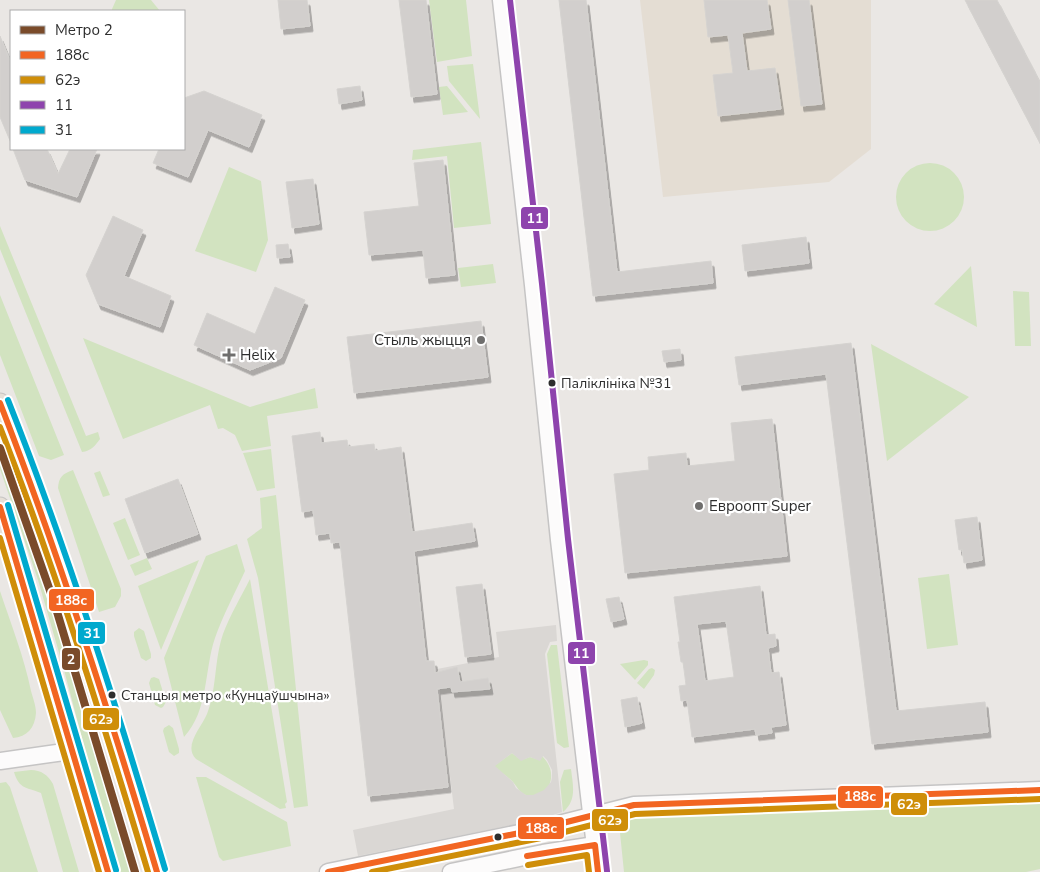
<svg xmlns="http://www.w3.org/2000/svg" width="1040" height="872" font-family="'Nunito Sans',sans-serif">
	<defs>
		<filter id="shadow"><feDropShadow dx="3" dy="5.5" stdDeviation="0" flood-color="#0004"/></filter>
	</defs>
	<rect width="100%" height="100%" fill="#eae7e4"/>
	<path fill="#e4ddd3" d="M640,0H871V149L829,182L663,197Z"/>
	<path fill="#d2e3c0" d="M116,0H151L160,11H112V9Z
		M429,0H466L472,56L437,62Z
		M473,64L480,119L449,81L447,66Z
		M447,86L468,112L443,115L439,87Z
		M481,142L491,224L454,228L447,156L412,160L413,150Z
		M896 197a34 34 0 1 1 68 0a34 34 0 1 1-68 0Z
		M229,167L261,181L268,240L256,272L195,251Z
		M0,226L86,436L98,432L100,439C95,446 91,451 82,452L0,249Z
		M493,264L496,283L461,287L458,268Z
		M971,266L977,327L934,304Z
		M1013,291L1029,292L1031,346H1015Z
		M0,295L64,455L51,460L39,456L0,355Z
		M83,338L250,407L315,388L318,408L267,416L271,446L242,451L235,435L223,428L218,429L210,405L123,439Z
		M871,344L969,397L887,461Z
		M0,446L30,524L68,642L131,872H119L115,863L64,670L38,580L0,469Z
		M271,449L275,488L257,491L243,453Z
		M73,470L121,589V596L115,607L99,612L58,488C59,477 62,474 73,470Z
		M100,471L110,495L103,497L94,473Z
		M276,495L308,806L294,808L258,578L247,539L262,528L260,498Z
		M125,518L140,555L128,560L113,523Z
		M237,544L245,571C235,593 223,615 215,638C204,670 209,710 184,737L164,658L206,556Z
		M147,558L152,569L135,576L130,565Z
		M199,560L161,650L138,586Z
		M949,574L958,645L927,649L918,578Z
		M250,579L287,802L285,804L286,808L280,809L196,759C183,746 201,728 207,714C217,689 214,660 223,634C230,615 241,597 250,579Z
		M0,591C11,624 24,657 31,691C33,698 36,706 36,713C35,728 27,737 13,738L0,710Z
		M139,628L144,631L151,654V658L146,661L141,658L134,636V632Z
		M551,645H557L569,747L564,748L557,743L547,654Z
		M644,660L648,661V665L635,680L620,664Z
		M652,668L655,670L654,675L644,689L637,683L649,669Z
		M154,677L159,679L166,702L163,707L161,708L155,705L149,683L151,678Z
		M169,725L173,728L179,749V753L174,756L169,752L163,731L164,728Z
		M512,753L521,760L530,757L540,760L542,756C561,774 548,801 526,795C519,793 517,786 512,781C507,776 500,772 494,766Z
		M571,769C573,786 577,800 563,812L560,782L564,770Z
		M31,770C41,770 48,775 53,784L79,872H63L41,793C26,787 19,789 14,772Z
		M196,777H206L287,822L291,846L223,861L219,857Z
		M6,782L10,787L38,872H0V783Z
		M1040,795V869L1026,872H624L620,833L624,824L633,818L736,810L786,802Z"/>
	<path fill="#dad7d4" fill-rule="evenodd" d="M556,625L557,641L550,642L545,654L562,812L538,820L358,856L353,830L454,809L437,669L499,657L496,632ZM512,753L521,761L530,757L540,761L543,756L547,760L552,770V777L551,782L544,790L533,795H526L516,788L513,782L495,766Z"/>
	<path fill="#d2cfcd" stroke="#d5d3d0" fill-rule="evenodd" filter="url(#shadow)" d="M278,0H307L310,26L281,29Z
		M399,0H426L437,94L411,97Z
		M559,0H586L617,272L711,261L713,283L593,296Z
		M704,0H767L771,29L742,33L747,71L775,68L781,109L718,116L713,75L733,73L728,35L708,37Z
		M788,0H809L822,104L801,106Z
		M965,0H997L1040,82V143Z
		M0,36L11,63V143L0,117Z
		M360,86L362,100L339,104L337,89Z
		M204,91L262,115L249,147L208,130L188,177L153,163L159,149H184V98Z
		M13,149H47L58,174L70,149H97L77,197L25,180Z
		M443,160L455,275L426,278L423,250L369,255L364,212L419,206L414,163Z
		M313,179L319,224L292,228L286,182Z
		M113,216L143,230L124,276L171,296L160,327L98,304L86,275Z
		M806,237L809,263L745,271L742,245Z
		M288,244L290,257L277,258L276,245Z
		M275,287L305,300L281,358L250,370L194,345L207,313L255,334Z
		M481,321L488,377L354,393L347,337Z
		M851,343L896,711L985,702L988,732L872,744L826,374L739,385L735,357Z
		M680,349L681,360L664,362L662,351Z
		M772,419L787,556L625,573L614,474L649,470L648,457L686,453L687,466L735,461L731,423Z
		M320,432L321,443L347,440L348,447L374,444L375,451L401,447L412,532L472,523L475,541L414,551L426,661H434L435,673L457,667L460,682L488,678L490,689L452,692L451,687L437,689L448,787L368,796L340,542L331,543L330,533L316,535L313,510L302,512L292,436Z
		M178,479L198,534L145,553L125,499Z
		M977,517L982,560L964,563L962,549L959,550L955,520Z
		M482,584L491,654L465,657L456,587Z
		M760,586L766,635L775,634L776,646L768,648L771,673L779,672L786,725L771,727L772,733L756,735L755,729L692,737L687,700L681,701L679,686L686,685L683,662H681L678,642H680L674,597ZM726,621L734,677L705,681L697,624Z
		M619,597L624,619L611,622L606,599Z
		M637,697L642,723L625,727L621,700Z"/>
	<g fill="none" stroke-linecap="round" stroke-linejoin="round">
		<defs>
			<path id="secondary" d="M501,0L533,285L559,540L598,872
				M0,761L71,751
				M328,872L539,829L634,805L1040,790
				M451,872L543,853L595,845"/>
			<path id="primary" d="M0,403C62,556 110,714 157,872
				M0,507L108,872"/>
		</defs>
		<use href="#secondary" stroke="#c5c4c4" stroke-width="19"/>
		<use href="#primary" stroke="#c6c4c3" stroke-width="21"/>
		<use href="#secondary" stroke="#fcfbfb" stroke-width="16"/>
		<use href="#primary" stroke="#e6e0d7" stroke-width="19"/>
		<defs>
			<path id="bus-1" d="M0,403C60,557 110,714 157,872
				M0,507L108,872
				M527,856L595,845L598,872
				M328,872L539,829L634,805L1040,790"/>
			<path id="bus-2" d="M0,427C57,573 103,722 148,872
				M0,538L99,872
				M528,865L587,855L589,872
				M372,872L541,838L635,814L1040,799"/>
			<path id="bus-3" d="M510,0L542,284L568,539L607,871"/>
			<path id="bus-4" d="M8,400C69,554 118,711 165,869
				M8,505L116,870"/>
		</defs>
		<use href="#bus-1" stroke="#fff" stroke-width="10"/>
		<use href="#bus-2" stroke="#fff" stroke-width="10"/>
		<use href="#bus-3" stroke="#fff" stroke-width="10"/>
		<use href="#bus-4" stroke="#fff" stroke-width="10"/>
		<use href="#bus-1" stroke="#f26522" stroke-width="6"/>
		<use href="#bus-2" stroke="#cf8e09" stroke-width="6"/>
		<use href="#bus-3" stroke="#8e44ad" stroke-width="6"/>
		<use href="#bus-4" stroke="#00a9ce" stroke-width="6"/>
		<defs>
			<path id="metro-1" d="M0,448L55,605L135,872"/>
		</defs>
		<use href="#metro-1" stroke="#fff" stroke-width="11"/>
		<use href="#metro-1" stroke="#7a4b2a" stroke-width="8"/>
	</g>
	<g fill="#6f6e6d" stroke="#fff" stroke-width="2">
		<circle cx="481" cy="340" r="5"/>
		<path d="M226.5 347.5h5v5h5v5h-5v5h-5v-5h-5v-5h5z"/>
		<circle cx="699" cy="506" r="5"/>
	</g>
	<g fill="#2d2d2d" stroke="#fff" stroke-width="2">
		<circle cx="552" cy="383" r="4.5"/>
		<circle cx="112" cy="695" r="4.5"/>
		<circle cx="498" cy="837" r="4.5"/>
	</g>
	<g text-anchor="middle" stroke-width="4.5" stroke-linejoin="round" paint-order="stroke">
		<g font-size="14" fill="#2d2d2d" stroke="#fff" text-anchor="start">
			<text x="561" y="388">Паліклініка №31</text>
			<text x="121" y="700">Станцыя метро «Кунцаўшчына»</text>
		</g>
		<g font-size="15" fill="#2d2d2d" stroke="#fff" text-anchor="start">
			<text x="471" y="345" text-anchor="end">Стыль жыцця</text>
			<text x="240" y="360">Helix</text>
			<text x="709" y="511">Евроопт Super</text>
		</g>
	</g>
	<g stroke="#fff" stroke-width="2">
		<rect x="520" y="206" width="29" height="24" rx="5" fill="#8e44ad"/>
		<rect x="48" y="588" width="47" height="24" rx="5" fill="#f26522"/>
		<rect x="77" y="621" width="29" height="24" rx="5" fill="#00a9ce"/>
		<rect x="567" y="641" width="29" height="24" rx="5" fill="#8e44ad"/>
		<rect x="61" y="647" width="20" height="24" rx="5" fill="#7a4b2a"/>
		<rect x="82" y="707" width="38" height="24" rx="5" fill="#cf8e09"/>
		<rect x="837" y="785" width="47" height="24" rx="5" fill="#f26522"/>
		<rect x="890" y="792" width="38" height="24" rx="5" fill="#cf8e09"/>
		<rect x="591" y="808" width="38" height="24" rx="5" fill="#cf8e09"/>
		<rect x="517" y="816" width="48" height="24" rx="5" fill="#f26522"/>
	</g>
	<g font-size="14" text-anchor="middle" font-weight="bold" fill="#fff">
		<text x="535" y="223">11</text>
		<text x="71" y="605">188с</text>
		<text x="92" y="638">31</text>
		<text x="581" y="658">11</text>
		<text x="71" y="664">2</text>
		<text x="101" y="724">62э</text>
		<text x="860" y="801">188с</text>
		<text x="909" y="809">62э</text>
		<text x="610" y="825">62э</text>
		<text x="541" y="833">188с</text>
	</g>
	<rect x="10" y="10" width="175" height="140" fill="#ffffff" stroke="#ababab"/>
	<rect x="20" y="26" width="25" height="8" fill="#7a4b2a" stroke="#ababab"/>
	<text x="55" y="35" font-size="15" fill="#2d2d2d">Метро 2</text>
	<rect x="20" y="51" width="25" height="8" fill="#f26522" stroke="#ababab"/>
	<text x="55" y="60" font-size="15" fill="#2d2d2d">188с</text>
	<rect x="20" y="76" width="25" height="8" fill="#cf8e09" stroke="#ababab"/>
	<text x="55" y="85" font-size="15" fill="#2d2d2d">62э</text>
	<rect x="20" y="101" width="25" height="8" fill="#8e44ad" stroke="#ababab"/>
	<text x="55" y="110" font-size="15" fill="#2d2d2d">11</text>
	<rect x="20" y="126" width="25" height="8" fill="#00a9ce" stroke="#ababab"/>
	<text x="55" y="135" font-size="15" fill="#2d2d2d">31</text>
</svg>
